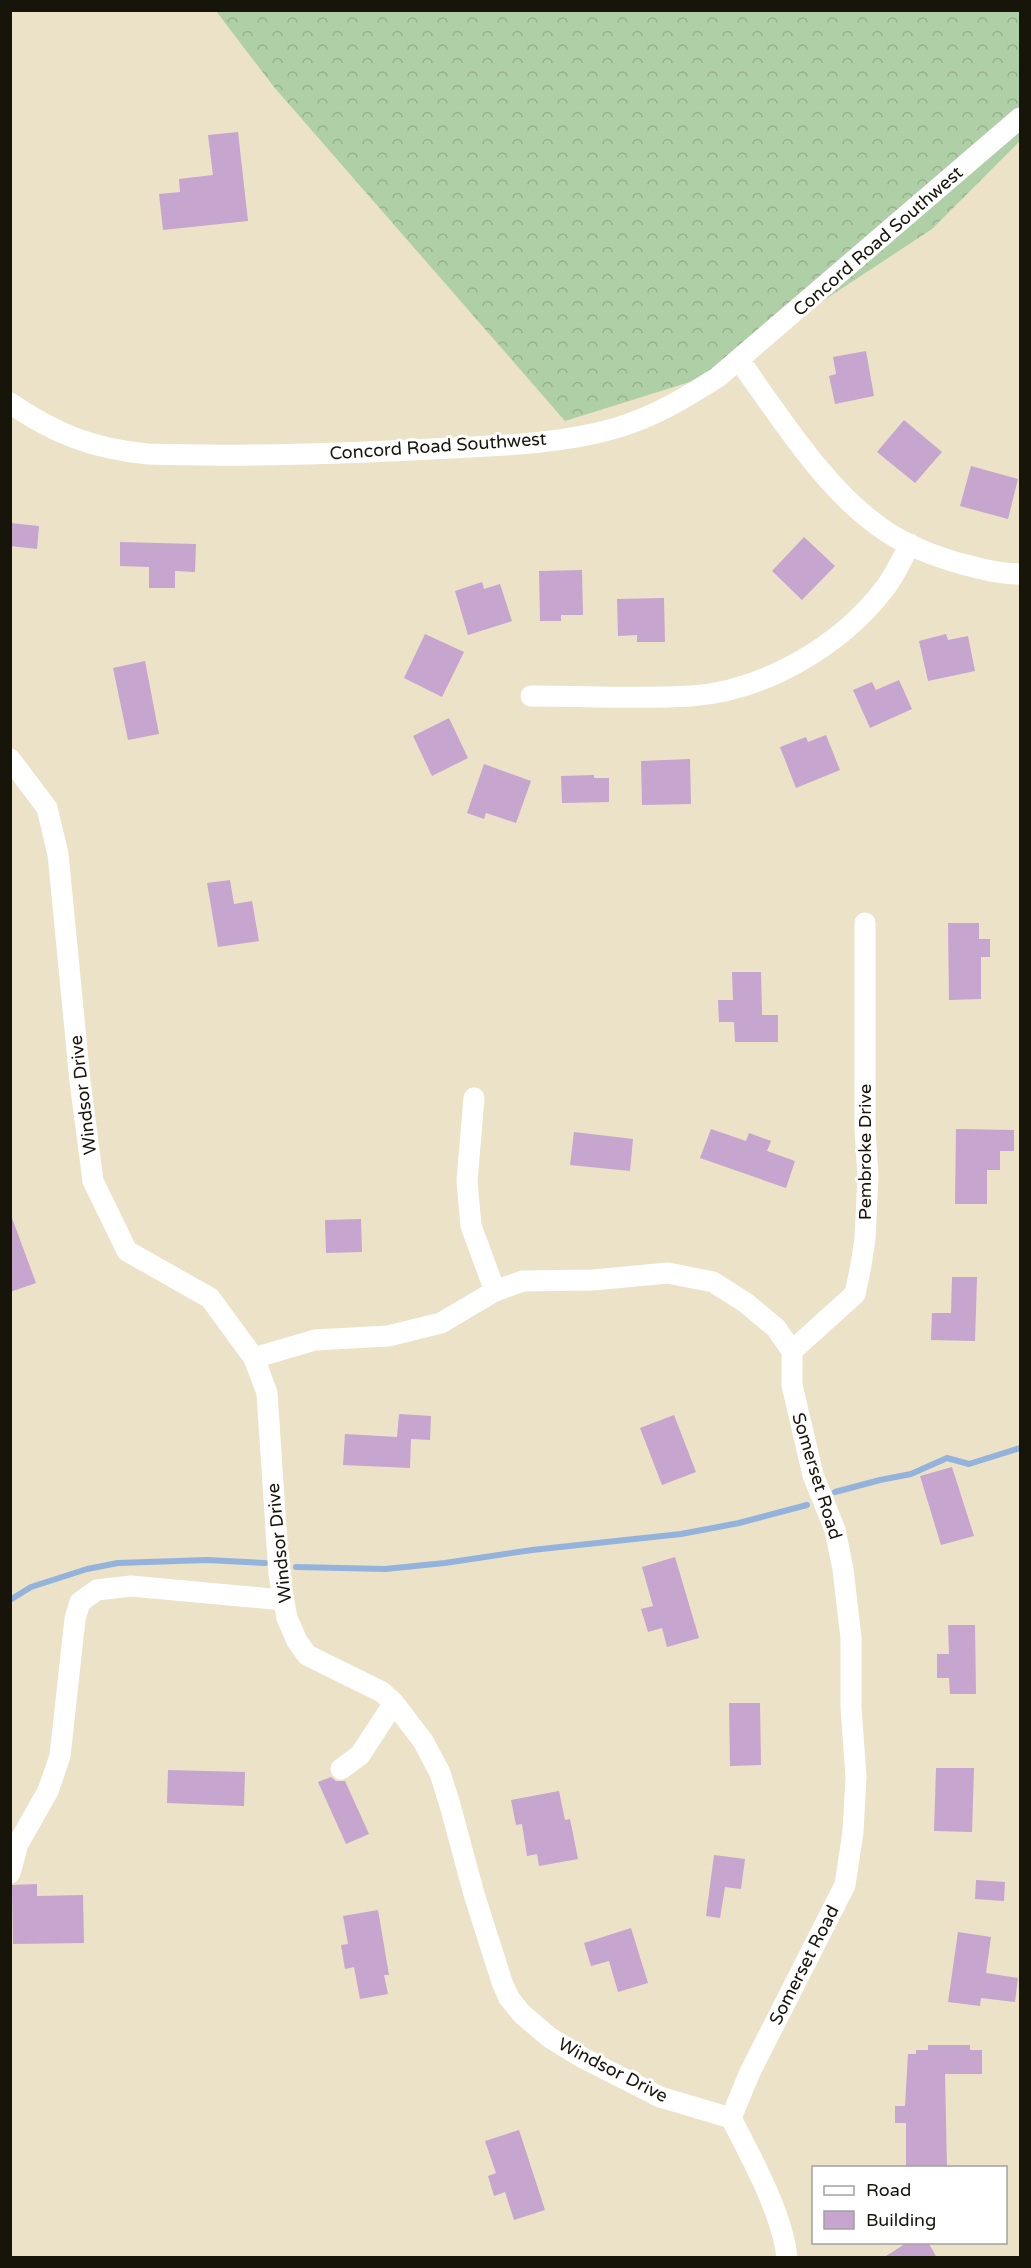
<svg xmlns="http://www.w3.org/2000/svg" width="1031" height="2268" font-family="'Varela Round',sans-serif">
	<defs>
		<pattern id="forest-crowns" width="20" height="18" patternUnits="userSpaceOnUse" patternTransform="scale(1.5)"><rect width="20" height="18" fill="#afcfa6"/><path d="M2 6a3 3 0 1 1 6 0M12 15a3 3 0 1 1 6 0" fill="none" stroke="#96b18e"/></pattern>
	</defs>
	<rect width="100%" height="100%" fill="#ebe2c8"/>
	<path fill="url(#forest-crowns)" d="M216,11H1020V141L932,229L709,376L565,421L274,87Z"/>
	<g fill="none" stroke-linecap="round" stroke-linejoin="round">
		<path stroke="#94b3dc" stroke-width="6" d="M835,1492L880,1480L911,1474L947,1458L969,1464L1020,1448
			M296,1567L385,1569L445,1563L532,1550L681,1534L739,1523L807,1505
			M10,1600L31,1587L87,1569L118,1563L207,1560L265,1563"/>
	</g>
	<path fill="#c6a5cf" d="M238,132L248,221L163,230L159,194L180,192L179,179L213,175L208,135Z
		M866,351L874,396L835,404L829,376L836,374L833,357Z
		M904,420L942,452L915,483L877,452Z
		M971,466L1018,479L1008,519L960,506Z
		M10,523L39,526L37,549L10,546Z
		M804,537L835,566L802,600L772,571Z
		M120,542L196,544L195,572L175,571V588H149V567L120,566Z
		M582,570L583,615H561V621H540L539,571Z
		M482,582L484,589L500,584L512,621L468,635L455,591Z
		M664,598L665,642H637V635L618,636L617,599Z
		M425,634L464,652L442,697L404,678Z
		M946,634L948,640L968,636L975,671L928,681L919,641Z
		M145,661L159,734L128,740L113,668Z
		M899,680L912,709L870,728L853,690L872,682L876,690Z
		M449,718L468,758L432,776L413,736Z
		M826,735L840,770L796,788L780,747L806,737L808,742Z
		M690,759L691,804L642,805L641,761Z
		M484,764L531,781L516,823L486,813L484,819L467,813Z
		M594,775V778H609V802L562,803L561,776Z
		M230,880L234,904L252,901L259,941L218,947L207,883Z
		M948,923H979V939H990V957H981V999L949,1000Z
		M732,972H761L762,1015H778V1042H735L734,1022H719L718,1000H733Z
		M711,1129L746,1141L749,1133L771,1141L767,1151L795,1161L786,1188L700,1158Z
		M956,1129L1014,1130V1151H1000V1170H987V1204H955Z
		M574,1132L633,1139L630,1171L570,1165Z
		M10,1218H12L36,1283L10,1292Z
		M361,1219L362,1252L326,1253L325,1220Z
		M952,1277H977L975,1341L931,1340L932,1313H951Z
		M399,1414L431,1416L430,1440L411,1439L410,1468L343,1465L345,1434L397,1437Z
		M674,1415L696,1472L662,1485L640,1428Z
		M952,1467L974,1536L941,1545L920,1476Z
		M675,1557L699,1638L667,1647L662,1628L648,1632L641,1609L653,1606L642,1567Z
		M948,1625H975L976,1694H950L949,1678H937V1654H949Z
		M729,1703H760L761,1765L730,1766Z
		M936,1768H974L972,1832L934,1831Z
		M168,1770L245,1772L244,1806L167,1803Z
		M331,1777L336,1781H345L369,1834L346,1844L318,1782Z
		M559,1791L565,1820L570,1819L578,1859L539,1866L537,1854L527,1856L522,1824L516,1825L511,1800Z
		M714,1855L745,1859L741,1889L725,1887L720,1918L706,1916Z
		M976,1880L1005,1882L1004,1901L975,1899Z
		M37,1884V1896L83,1895L84,1943L13,1944L12,1885Z
		M378,1910L389,1975H384L388,1994L360,1999L354,1967L345,1969L341,1945L348,1944L343,1916Z
		M631,1928L648,1983L618,1992L609,1961L591,1966L584,1943Z
		M958,1932L991,1937L986,1973L1018,1978L1015,2002L981,1998L980,2006L948,2002Z
		M928,2045H970V2050H982V2074H945L947,2168H906V2123H895V2106H905L908,2054H916V2050H928Z
		M519,2130L545,2210L514,2220L505,2192L494,2196L488,2176L496,2173L485,2141Z
		M908,2242H928L937,2258H883Z"/>
	<g fill="none" stroke-linecap="round" stroke-linejoin="round">
		<path stroke="#fff" stroke-width="21" d="M739,360C781,418 827,493 887,532C910,547 937,557 962,564C982,569 1000,574 1020,574
			M10,403C55,434 94,449 148,454C242,457 337,454 431,449C491,446 558,445 616,428C654,417 685,398 718,377L1020,118
			M531,696C584,696 638,699 691,696C764,691 841,646 885,588C895,575 902,559 910,544
			M10,759L47,808L58,854L80,1081L93,1181L127,1251L210,1298L254,1358L267,1393L279,1574L287,1618L297,1641L307,1655L382,1692L394,1703L423,1741L440,1773L450,1805L474,1894L502,1982L509,1998L522,2014L549,2037L583,2058L660,2097L731,2118C751,2157 783,2215 787,2258
			M474,1098L467,1181L471,1226L495,1291
			M792,1351L855,1294L861,1265L865,1239L868,1176L865,1129V923
			M254,1358L315,1340L388,1336L441,1323L495,1291L523,1281L593,1280L668,1273L713,1282L746,1303L776,1328L792,1351V1385L813,1475L835,1530L843,1569L851,1638V1707L856,1777L853,1832L845,1885L750,2072L731,2118
			M341,1769L360,1755L394,1703
			M10,1873L18,1844L48,1791L60,1756L75,1619L80,1602L97,1590L131,1586L284,1600"/>
	</g>
	<g text-anchor="middle" stroke-width="6" stroke-linejoin="round" paint-order="stroke">
		<g font-size="18" fill="#17140a" stroke="#fff">
			<text transform="translate(878 241) rotate(-41)" y="6">Concord Road Southwest</text>
			<text transform="translate(438 446) rotate(-4)" y="6">Concord Road Southwest</text>
			<text transform="translate(83 1095) rotate(-97)" y="6">Windsor Drive</text>
			<text transform="translate(865 1152) rotate(-90)" y="6">Pembroke Drive</text>
			<text transform="translate(817 1476) rotate(73)" y="6">Somerset Road</text>
			<text transform="translate(279 1543) rotate(-96)" y="6">Windsor Drive</text>
			<text transform="translate(804 1965) rotate(-63)" y="6">Somerset Road</text>
			<text transform="translate(613 2070) rotate(27)" y="6">Windsor Drive</text>
		</g>
	</g>
	<rect width="1031" height="2268" fill="none" stroke="#17140a" stroke-width="24"/>
	<rect x="812" y="2166" width="195" height="78" fill="#ffffff" stroke="#a2a19d" stroke-width="1.5"/>
	<rect x="824" y="2186" width="30" height="9" fill="#ffffff" stroke="#a2a19d" stroke-width="1.5"/>
	<text x="866" y="2196" font-size="18" fill="#17140a">Road</text>
	<rect x="824" y="2211" width="30" height="18" fill="#c6a5cf" stroke="#a2a19d" stroke-width="1.5"/>
	<text x="866" y="2226" font-size="18" fill="#17140a">Building</text>
</svg>
